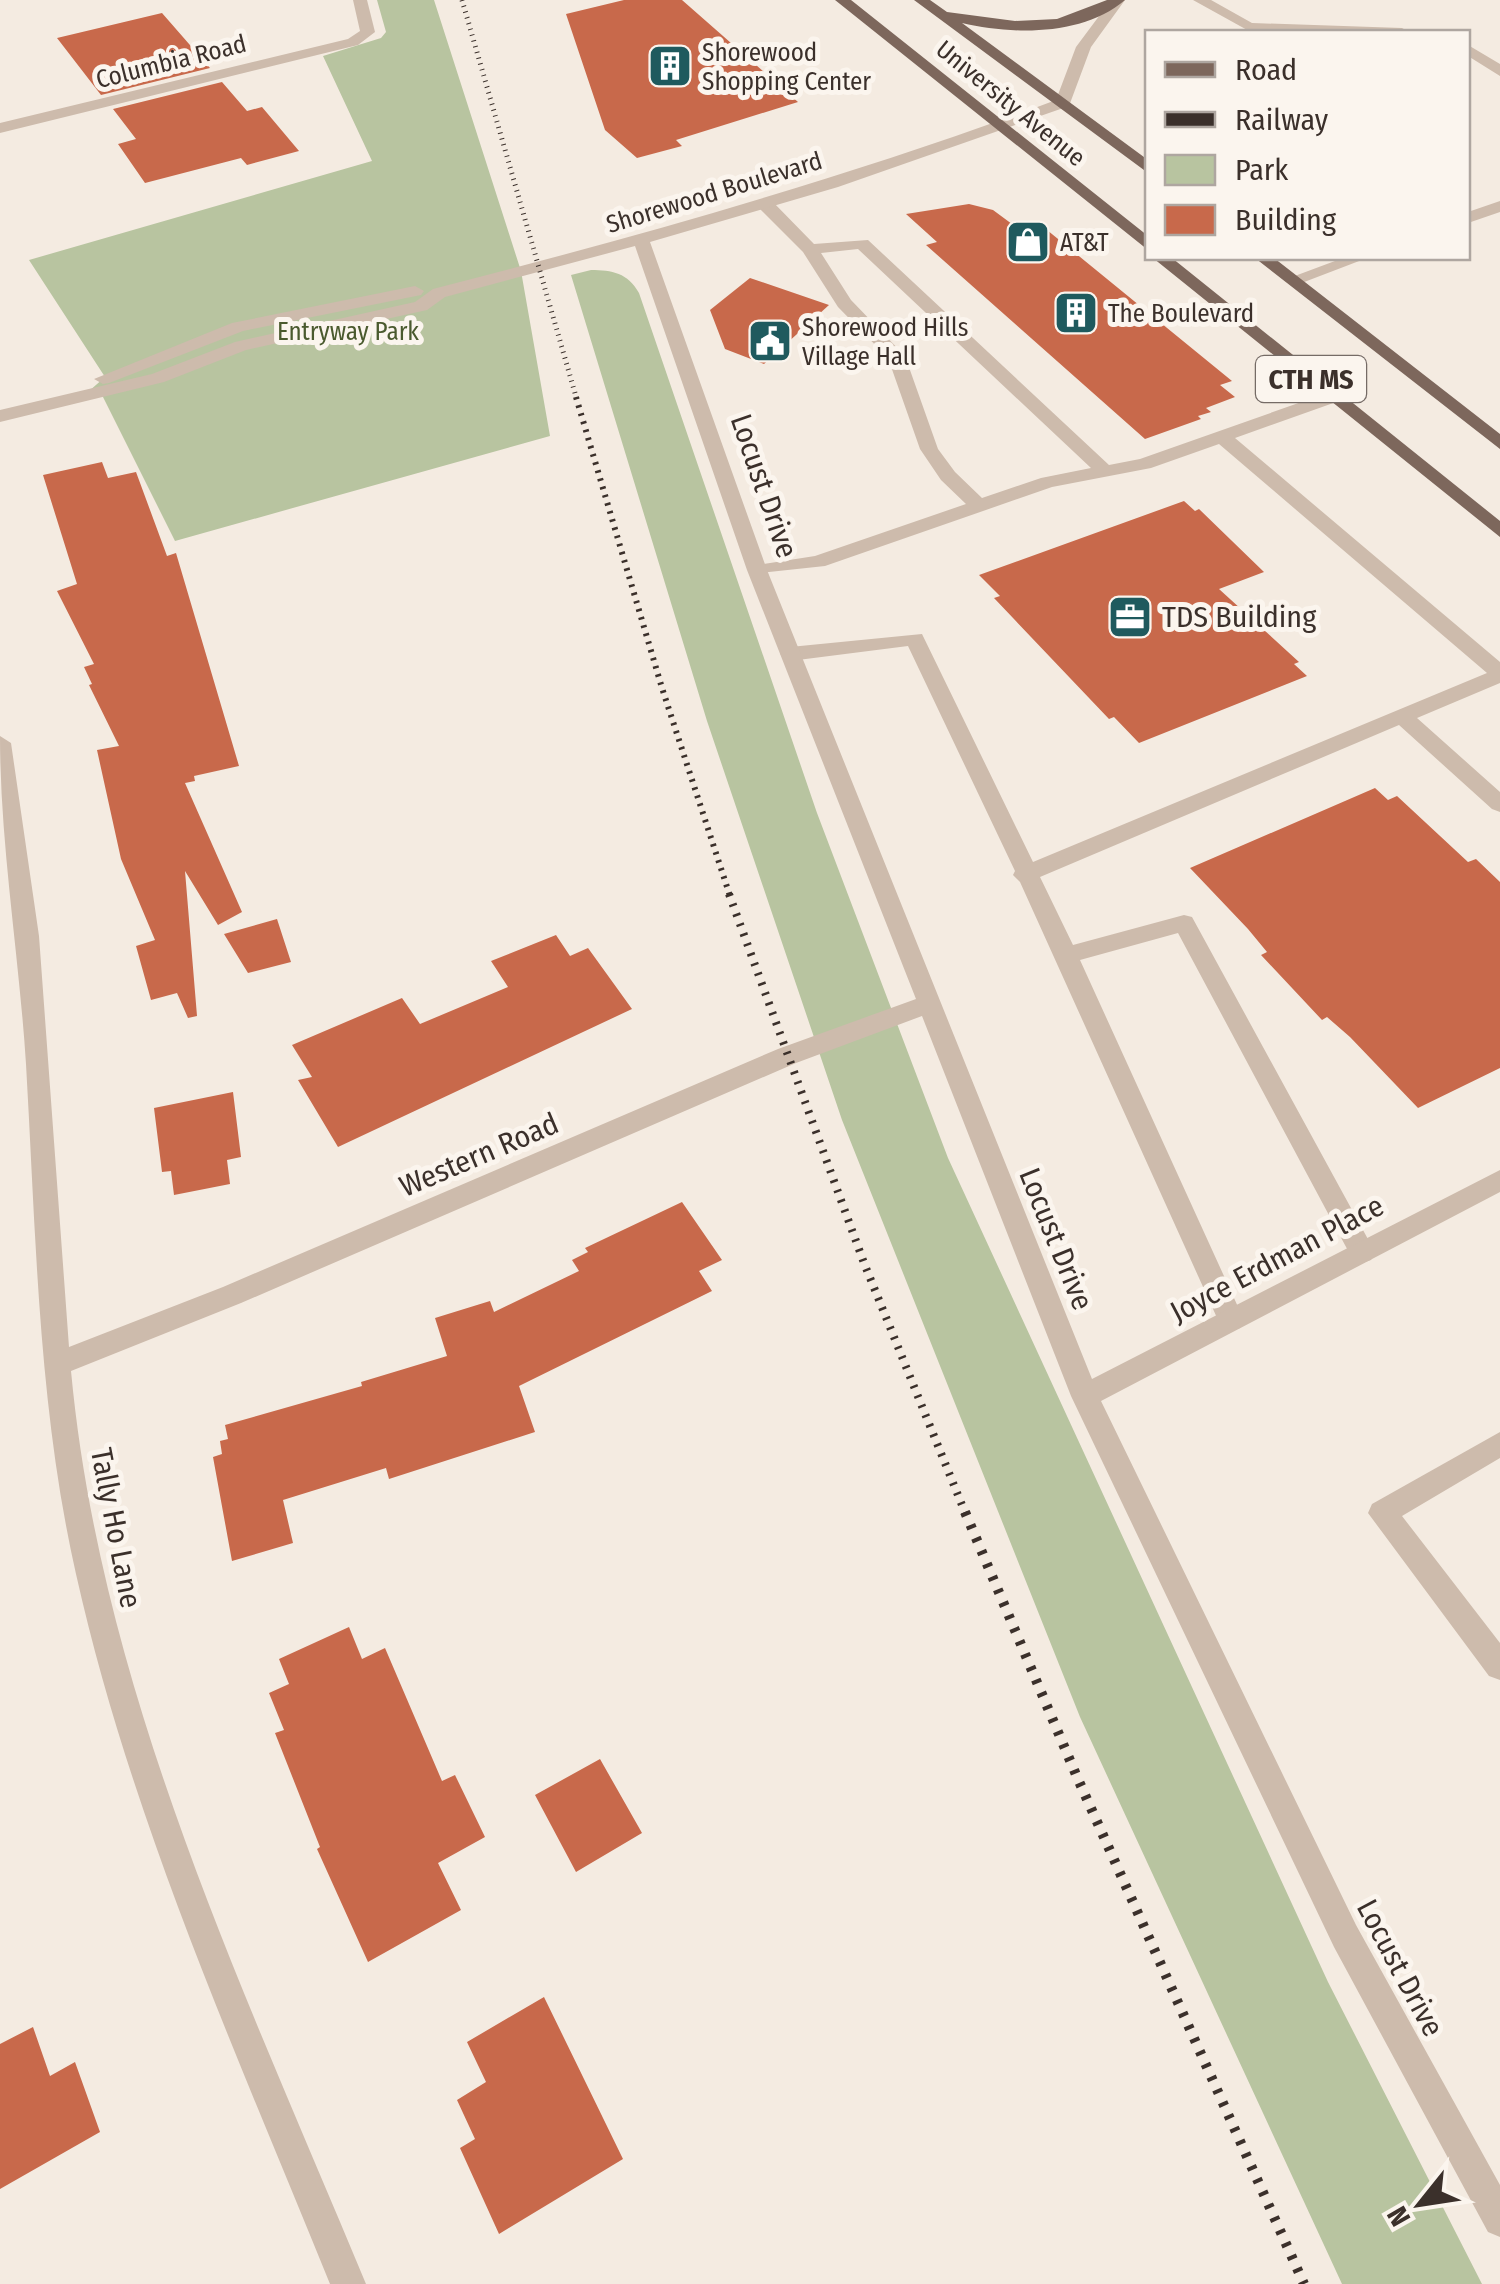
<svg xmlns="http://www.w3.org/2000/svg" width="1500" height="2284" font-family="'Fira Sans Condensed',sans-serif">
	<rect width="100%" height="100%" fill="#f4ebe1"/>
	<path fill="#b8c4a0" d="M377,0H434L521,271L550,436L175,541L101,393L88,392L105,377L29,260L372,161L323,56L381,38L386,32Z
		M591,270C612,270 628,273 639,293L817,813L948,1158L1328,1982L1482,2284H1342L1080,1717L842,1120L707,721L571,275Z"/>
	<path fill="#c8694b" d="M624,0H682L798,102L676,140L682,146L637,158L605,130L566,14Z
		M162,13L210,68L101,95L57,38Z
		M222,82L247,111L262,107L299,151L247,165L241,158L145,183L118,144L136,139L113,109Z
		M969,204L993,210L1016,227L1036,221L1232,381L1220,385L1235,397L1206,408L1211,412L1198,416L1201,419L1145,439L926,245L937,242L906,214Z
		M750,278L829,305L764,364L725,349L710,310Z
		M102,462L108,478L136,472L167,556L176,553L239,766L194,776L195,781L185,783L242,912L218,925L185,871L197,1016L188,1018L177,993L151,1000L136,946L155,940L121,859L97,750L119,746L89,685L92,684L84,667L94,664L57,591L77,584L43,475Z
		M1184,501L1195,511L1199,509L1264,572L1219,589L1299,662L1294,664L1307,676L1139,743L1114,717L1109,719L994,598L1000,596L979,575Z
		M1375,788L1388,800L1397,796L1468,862L1476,859L1500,882V1068L1418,1108L1350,1037L1327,1017L1322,1020L1261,955L1267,952L1248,929L1190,868Z
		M277,919L291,962L248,973L224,934Z
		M556,935L570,956L588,948L632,1009L338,1147L298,1080L312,1077L292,1045L402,998L420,1024L508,987L491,961Z
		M233,1092L241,1157L227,1160L230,1184L174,1195L171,1171L162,1172L154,1108Z
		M682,1202L722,1260L699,1271L712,1291L519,1386L535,1432L389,1479L386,1468L283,1500L293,1543L232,1561L213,1457L222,1454L220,1441L228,1439L225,1425L362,1386L361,1382L447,1356L435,1318L490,1301L494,1312L579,1271L572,1260L588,1252L585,1248Z
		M349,1627L362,1659L385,1648L442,1781L455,1775L485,1837L438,1863L461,1910L368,1962L317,1849L320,1847L275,1733L284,1730L269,1693L289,1684L279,1659Z
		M600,1759L642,1833L576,1872L535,1795Z
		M544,1997L623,2159L499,2234L460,2148L475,2139L457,2100L486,2082L467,2042Z
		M33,2027L50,2076L75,2062L100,2132L0,2189V2044Z"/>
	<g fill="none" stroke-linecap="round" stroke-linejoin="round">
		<path fill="#cdbbac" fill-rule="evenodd" d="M1193,0H1211L1252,23L1402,28L1409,32L1249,31Z
			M1468,45L1500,64V76L1468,56Z
			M759,200H771L814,244L868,240L1109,465L1140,459L1327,393H1339V401L1235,438L1500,662V683L1417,718L1500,792V812L1492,809L1399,725L1040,877L1073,945L1184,915L1192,917L1375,1252L1371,1260L1362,1263L1353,1260L1178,933L1080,960L1244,1320L1240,1328L1231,1331L1222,1328L1218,1320L1020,882L1013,875L1015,871L908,646L790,661L780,654L790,647L922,634L1033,862L1487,673L1219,444L1151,468L1052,487L825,566L750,574V566L815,556L966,504L941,480L920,449L888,358L838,307L803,252L759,208ZM858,249L1091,468L1041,478L982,498L955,472L938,449L905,356L851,300L821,253Z
			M1500,201V212L1468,223V212Z
			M1343,258H1367L1299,284L1284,280Z
			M1500,1432V1458L1402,1516L1500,1643V1680L1489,1676L1368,1513L1372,1504Z"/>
		<path fill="#cdbbac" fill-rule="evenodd" d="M353,0H367L375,32L358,45L0,133V123L348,39L360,31Z
			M1111,0H1125L1091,47L1069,106L838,187L650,242L767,570L1092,1379L1500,1170V1192L1101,1401L1356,1925L1500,2185V2237L1488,2232L1334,1947L1071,1396L922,1016L796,1063L241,1303L71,1371C101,1692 244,1990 366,2284H330C236,2052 131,1820 76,1574C38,1406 36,1235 26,1064C19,954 0,845 0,736L11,743L39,936L69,1347L223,1287L778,1049L916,999L747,570L635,246L445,297L427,310L246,350L164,382L0,422V410L152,374L235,342L415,302L433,289C644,235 852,176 1056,100L1076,47Z
			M415,286L424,291L421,295L243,331L109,383L103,384L94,379L232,323Z"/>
		<path fill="#7d675c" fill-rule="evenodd" d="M835,0H851L1148,236V250Z
			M914,0H930L947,12L1015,21L1057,19L1107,0H1125C1083,36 1013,35 962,23L1148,160V173Z
			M1153,258H1172L1500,521V537Z
			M1255,258H1274L1500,434V449Z"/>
		<path stroke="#3b302b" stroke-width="5" stroke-dasharray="1 5" stroke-linecap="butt" d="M462,0L577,400"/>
		<path stroke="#3b302b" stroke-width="6" stroke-dasharray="2.5 6" stroke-linecap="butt" d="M576,397L662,688L730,896"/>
		<path stroke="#3b302b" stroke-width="8" stroke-dasharray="2.5 8" stroke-linecap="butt" d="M729,894L864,1263L966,1515"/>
		<path stroke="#3b302b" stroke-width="10" stroke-dasharray="4 10" stroke-linecap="butt" d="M965,1512L1077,1777L1304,2284"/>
	</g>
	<defs>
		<symbol id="building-square" viewBox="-11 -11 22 22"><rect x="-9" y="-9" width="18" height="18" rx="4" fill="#1f5a5e" stroke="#fbf5ee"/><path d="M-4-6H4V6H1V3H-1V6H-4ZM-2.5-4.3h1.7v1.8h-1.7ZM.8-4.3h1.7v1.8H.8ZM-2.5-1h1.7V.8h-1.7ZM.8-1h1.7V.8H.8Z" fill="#fff"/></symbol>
		<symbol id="shop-square" viewBox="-11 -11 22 22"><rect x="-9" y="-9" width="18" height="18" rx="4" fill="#1f5a5e" stroke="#fbf5ee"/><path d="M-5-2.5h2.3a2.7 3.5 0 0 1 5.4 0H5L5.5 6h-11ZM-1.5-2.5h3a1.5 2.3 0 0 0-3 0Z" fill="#fff"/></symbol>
		<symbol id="civic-square" viewBox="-11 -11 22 22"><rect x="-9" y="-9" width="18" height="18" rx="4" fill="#1f5a5e" stroke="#fbf5ee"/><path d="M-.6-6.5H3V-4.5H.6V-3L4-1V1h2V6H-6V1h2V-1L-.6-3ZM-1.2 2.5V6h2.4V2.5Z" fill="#fff"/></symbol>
		<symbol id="office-square" viewBox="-11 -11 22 22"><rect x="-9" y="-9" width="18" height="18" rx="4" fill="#1f5a5e" stroke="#fbf5ee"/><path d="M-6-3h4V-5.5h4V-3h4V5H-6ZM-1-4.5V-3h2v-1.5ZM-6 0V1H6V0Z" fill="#fff"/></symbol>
	</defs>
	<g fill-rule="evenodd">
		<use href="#building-square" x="645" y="41" width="50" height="50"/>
		<use href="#shop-square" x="1003" y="217" width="50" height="50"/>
		<use href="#building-square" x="1051" y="288" width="50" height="50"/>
		<use href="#civic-square" x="745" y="316" width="50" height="50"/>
		<use href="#office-square" x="1105" y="592" width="50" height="50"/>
	</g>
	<g text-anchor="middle" stroke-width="10" stroke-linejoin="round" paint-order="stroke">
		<g font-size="25" fill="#3b302b" stroke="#fbf5ee" text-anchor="start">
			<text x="702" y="61">Shorewood<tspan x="702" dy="29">Shopping Center</tspan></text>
			<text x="1060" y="251">AT&amp;T</text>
			<text x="1108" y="322">The Boulevard</text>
			<text x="802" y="336">Shorewood Hills<tspan x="802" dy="29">Village Hall</tspan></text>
		</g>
		<g font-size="25" fill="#3b302b" stroke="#fbf5ee">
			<text transform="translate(171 61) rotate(-14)" y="9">Columbia Road</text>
			<text transform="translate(1011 103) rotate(39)" y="9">University Avenue</text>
			<text transform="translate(714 192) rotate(-17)" y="9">Shorewood Boulevard</text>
		</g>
		<g font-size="25" fill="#4a5a2e" stroke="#fbf5ee">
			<text x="348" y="340">Entryway Park</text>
		</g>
		<rect fill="#fbf5ee" stroke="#756b66" stroke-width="2.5" x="1256" y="356" width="110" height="46" rx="8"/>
		<g font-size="28" font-weight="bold" fill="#3b302b">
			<text x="1311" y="389">CTH MS</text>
		</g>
		<g font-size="30" fill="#3b302b" stroke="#fbf5ee">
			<text transform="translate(764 486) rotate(71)" y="10">Locust Drive</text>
			<text transform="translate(479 1155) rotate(-23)" y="10">Western Road</text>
			<text transform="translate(1056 1239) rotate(68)" y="10">Locust Drive</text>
			<text transform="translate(1277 1259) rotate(-28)" y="10">Joyce Erdman Place</text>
			<text transform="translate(116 1528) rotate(79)" y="10">Tally Ho Lane</text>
			<text transform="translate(1400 1968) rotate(62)" y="10">Locust Drive</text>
		</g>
		<g font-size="30" fill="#3b302b" stroke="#fbf5ee" text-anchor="start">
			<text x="1162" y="627">TDS Building</text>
		</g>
	</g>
	<rect x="1145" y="30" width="325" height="230" fill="#fbf5ee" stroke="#aea6a0" stroke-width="2.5"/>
	<rect x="1165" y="62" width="50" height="15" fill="#7d675c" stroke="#aea6a0" stroke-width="2.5"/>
	<text x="1235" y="80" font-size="30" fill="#3b302b">Road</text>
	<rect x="1165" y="112" width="50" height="15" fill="#3b302b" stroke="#aea6a0" stroke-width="2.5"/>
	<text x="1235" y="130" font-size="30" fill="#3b302b">Railway</text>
	<rect x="1165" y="155" width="50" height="30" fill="#b8c4a0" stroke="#aea6a0" stroke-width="2.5"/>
	<text x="1235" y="180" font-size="30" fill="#3b302b">Park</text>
	<rect x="1165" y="205" width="50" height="30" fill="#c8694b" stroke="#aea6a0" stroke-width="2.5"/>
	<text x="1235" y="230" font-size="30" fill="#3b302b">Building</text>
	<g transform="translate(1420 2204) rotate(240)" stroke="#fbf5ee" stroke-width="8" paint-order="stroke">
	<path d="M0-8L18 38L0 25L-18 38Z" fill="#3b302b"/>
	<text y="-15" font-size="28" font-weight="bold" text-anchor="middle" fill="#3b302b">N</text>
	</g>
</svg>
